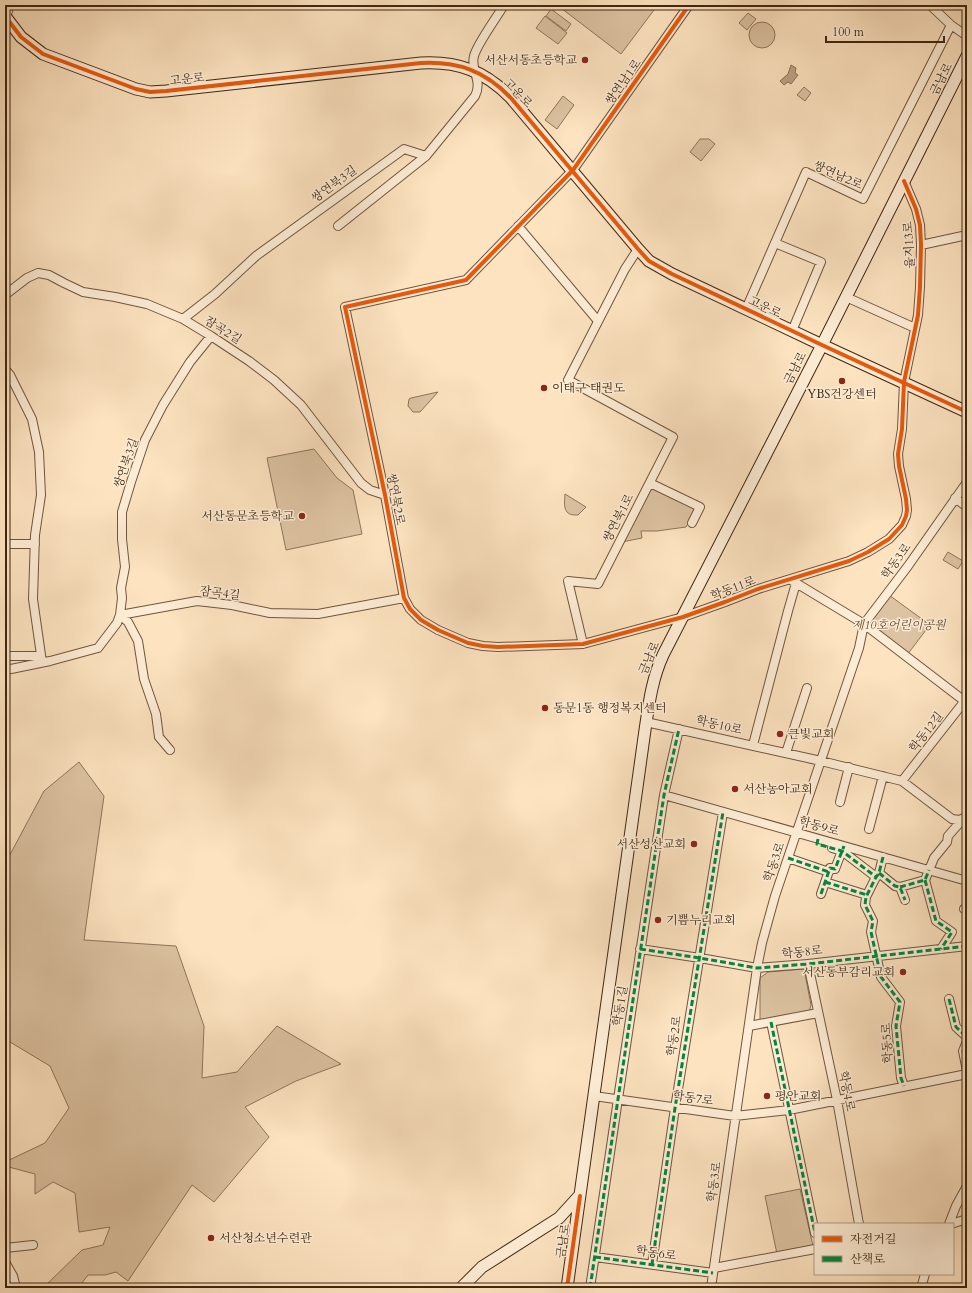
<svg xmlns="http://www.w3.org/2000/svg" width="972" height="1293" font-family="Cardo,'Noto Serif KR',serif">
	<rect width="100%" height="100%" fill="#fde3c0"/>
	<filter id="stains"><feTurbulence type="fractalNoise" baseFrequency=".005" numOctaves="4"/><feColorMatrix values="0 0 0 0 .2 0 0 0 0 .09 0 0 0 0 .02 0 0 0 .5 -.17"/></filter>
	<radialGradient id="worn" r=".72"><stop offset=".6" stop-color="#630" stop-opacity="0"/><stop offset="1" stop-color="#630" stop-opacity=".3"/></radialGradient>
	<path fill="#ddc3a2" stroke="#8e755a" d="M557,5H655L657,6L621,54Z
		M551,9L571,24L566,31L546,16Z
		M748,13L756,19L747,30L739,23Z
		M545,16L567,33L558,44L536,28Z
		M749 35a13 13 0 1 1 26 0a13 13 0 1 1-26 0Z
		M804,87L811,93L805,101L797,95Z
		M563,96L574,105L557,129L545,120Z
		M700,139H709L715,144L701,161L690,152Z
		M438,392L420,412H413L408,406L409,399L411,398Z
		M314,449L337,478L353,490L362,534L286,550L267,458Z
		M655,488L693,507L695,512L686,527L657,531H641L642,538L622,542L650,489Z
		M565,494L586,507L578,515C563,516 564,506 565,494Z
		M948,552L963,561L958,569L943,560Z
		M889,595L926,622V630L907,655L867,624Z
		M79,762L104,796L84,940L176,946L204,1026L202,1078L237,1072L277,1026L341,1064L296,1081L245,1107L269,1137L214,1202L192,1185L128,1281L116,1272L105,1275H88L78,1288H43L82,1250L103,1245L110,1227L79,1232L75,1193L53,1182L35,1194V1174L5,1166V1162L45,1143L69,1108L50,1066L5,1039V864L44,791Z
		M804,969L811,1005L809,1012L760,1022V978L768,972Z
		M800,1189L813,1246L777,1254L765,1196Z"/>
	<path fill="#bda384" stroke="#8b7156" d="M791,65L796,68L795,73L798,75L791,84L788,82L784,85L780,81L788,74Z"/>
	<g fill="none" stroke-linecap="round" stroke-linejoin="round">
		<defs>
			<path id="street" d="M689,5L573,170L466,280L345,307L385,495L404,598L410,609L421,620L438,630L468,643L483,646L498,647L583,644L683,617L725,602L758,589L849,561L868,552L889,539L902,525L906,516L907,510L906,499L899,466L898,454L902,429L904,382L918,315L920,287L921,245L920,225L916,209L904,181
				M930,5L951,25L967,36
				M6,17L10,5
				M338,226L426,156
				M518,226L598,321
				M775,243L821,262L792,331
				M921,245L967,235
				M5,295L27,278L38,273L49,275L64,283L83,292L115,297L147,304L183,319L211,336L249,361L274,380L301,405L361,483L370,490L385,495
				M846,297L915,328
				M746,309L806,172L863,199L951,25
				M183,319L215,294L256,256L404,149L426,156L475,96C483,80 470,71 474,56C477,44 497,17 504,5
				M5,369L10,375L32,419L39,452L41,495L35,535L33,599L42,662
				M650,483L700,507L692,523
				M955,498L967,507
				M5,544H35
				M791,580L864,624L967,703
				M120,615L197,601L232,605L270,613L318,614L404,598
				M120,615L128,622L138,641L144,679L156,714L159,737L170,750
				M583,644L568,581L598,584L673,437L568,380L625,269L638,249
				M5,656H41
				M5,668L11,669L50,661L98,648L117,623L120,615L122,598L121,588L125,567L122,539V512L131,482L145,440L163,405L190,362L211,336
				M646,722L821,761L902,781L952,819L959,820L967,817
				M753,745L788,611L796,583
				M5,746V754
				M786,753L807,688
				M902,781L967,698
				M664,795L967,881
				M840,802L849,767
				M869,829L883,776
				M832,848L842,851L876,877
				M883,857L879,873L875,879L866,897L865,905L873,921L871,932L881,977L900,1002L896,1026L901,1078L904,1086
				M788,858L829,872
				M879,873L895,886L900,887L905,900
				M925,880L936,921L952,932L941,949
				M825,882L867,895
				M900,887L925,880L934,858L947,842L948,836L963,819
				M821,894L830,868L835,869L843,848
				M964,909L967,907
				M640,949L700,958L757,968L808,964L967,946
				M808,964L837,1100L859,1224
				M949,999L956,1027L967,1037
				M771,1022L815,1233
				M749,1026L818,1013
				M967,1041L963,1051L967,1071
				M594,1096L735,1116L789,1110L967,1074
				M949,1224L956,1206L967,1186
				M951,1224L967,1219
				M5,1248L33,1245
				M595,1257L713,1273
				M5,1262L13,1276L16,1288
				M652,1264L675,1108L723,812
				M714,1268L815,1249
				M590,1288L618,1099L664,795L679,729
				M711,1288L757,968L762,943L775,896L859,648L864,624L908,566L967,482
				M921,1288L925,1274"/>
			<path id="secondary" d="M5,16L21,37L43,54L136,89L150,92L166,91L421,63C458,61 485,71 511,98L638,249L649,261L672,274L822,345L967,412
				M461,1288L482,1267L559,1218L579,1196
				M567,1288L645,730C649,703 652,679 663,655L822,345L967,56"/>
		</defs>
		<use href="#street" stroke="#6f563d" stroke-width="10"/>
		<use href="#secondary" stroke="#402711" stroke-width="13"/>
		<use href="#street" stroke="#feedd6" stroke-width="8"/>
		<use href="#secondary" stroke="#feedd6" stroke-width="11"/>
		<path stroke="#00873e" stroke-width="3" stroke-dasharray="6 3" stroke-linecap="butt" d="M818,839L817,844L842,851L876,877
			M883,857L879,873L875,879L866,897L865,905L873,921L871,932L881,977L900,1002L896,1026L901,1078L904,1086
			M788,858L829,872
			M879,873L895,886L900,887L905,900
			M925,880L936,921L952,932L941,949
			M825,882L867,895
			M900,887L925,880L929,870
			M821,894L830,868L835,869L844,846
			M964,909L967,907
			M640,949L700,958L757,968L808,964L967,946
			M949,999L956,1027L967,1037
			M771,1022L815,1233
			M967,1041L963,1051L967,1071
			M595,1257L713,1273
			M652,1264L675,1108L723,812
			M590,1288L618,1099L664,795L679,729"/>
		<defs>
			<path id="cycleway" d="M689,5L573,170L466,280L345,307L385,495L404,598L410,609L421,620L438,630L468,643L483,646L498,647L583,644L683,617L725,602L758,589L849,561L868,552L889,539L902,525L906,516L907,510L906,499L899,466L898,454L902,429L904,382L918,315L920,287L921,245L920,225L916,209L904,181
				M5,16L21,37L43,54L136,89L150,92L166,91L421,63C458,61 485,71 511,98L638,249L649,261L672,274L822,345L967,412
				M567,1288L580,1196"/>
		</defs>
		<use href="#cycleway" stroke="#feedd6" stroke-width="6"/>
		<use href="#cycleway" stroke="#e8590c" stroke-width="4"/>
	</g>
	<g fill="#8f2418" stroke="#feedd6" stroke-width="1.5">
		<circle cx="585" cy="60" r="4"/>
		<circle cx="842" cy="381" r="4"/>
		<circle cx="544" cy="388" r="4"/>
		<circle cx="302" cy="516" r="4"/>
		<circle cx="545" cy="708" r="4"/>
		<circle cx="780" cy="734" r="4"/>
		<circle cx="735" cy="789" r="4"/>
		<circle cx="694" cy="844" r="4"/>
		<circle cx="658" cy="920" r="4"/>
		<circle cx="903" cy="972" r="4"/>
		<circle cx="767" cy="1096" r="4"/>
		<circle cx="211" cy="1238" r="4"/>
	</g>
	<g text-anchor="middle" stroke-width="3" stroke-linejoin="round" paint-order="stroke">
		<g font-size="12" fill="#402711" stroke="#feedd6" text-anchor="start">
			<text x="577" y="64" text-anchor="end">서산서동초등학교</text>
			<text x="552" y="392">이태구 태권도</text>
			<text x="842" y="398" text-anchor="middle">YBS건강센터</text>
			<text x="294" y="520" text-anchor="end">서산동문초등학교</text>
			<text x="553" y="712">동문1동 행정복지센터</text>
			<text x="788" y="738">큰빛교회</text>
			<text x="743" y="793">서산농아교회</text>
			<text x="686" y="848" text-anchor="end">서산성산교회</text>
			<text x="666" y="924">기쁨누리교회</text>
			<text x="895" y="976" text-anchor="end">서산동부감리교회</text>
			<text x="775" y="1100">평안교회</text>
			<text x="219" y="1242">서산청소년수련관</text>
		</g>
		<g font-size="12" fill="#402711" stroke="#feedd6">
			<text transform="translate(187 79) rotate(-6)" y="4">고운로</text>
			<text transform="translate(941 79) rotate(-63)" y="4">금남로</text>
			<text transform="translate(623 82) rotate(-55)" y="4">쌍연남1로</text>
			<text transform="translate(518 93) rotate(46)" y="4">고운로</text>
			<text transform="translate(838 175) rotate(24)" y="4">쌍연남2로</text>
			<text transform="translate(334 184) rotate(-36)" y="4">쌍연북3길</text>
			<text transform="translate(909 245) rotate(-93)" y="4">율지13로</text>
			<text transform="translate(765 307) rotate(25)" y="4">고운로</text>
			<text transform="translate(223 330) rotate(32)" y="4">잠곡2길</text>
			<text transform="translate(795 368) rotate(-63)" y="4">금남로</text>
			<text transform="translate(126 463) rotate(-71)" y="4">쌍연북3길</text>
			<text transform="translate(396 499) rotate(79)" y="4">쌍연북2로</text>
			<text transform="translate(618 518) rotate(-63)" y="4">쌍연북1로</text>
			<text transform="translate(896 561) rotate(-54)" y="4">학동3로</text>
			<text transform="translate(733 588) rotate(-21)" y="4">학동11로</text>
			<text transform="translate(220 593) rotate(7)" y="4">잠곡4길</text>
			<text transform="translate(649 658) rotate(-67)" y="4">금남로</text>
			<text transform="translate(719 725) rotate(13)" y="4">학동10로</text>
			<text transform="translate(926 732) rotate(-52)" y="4">학동12길</text>
			<text transform="translate(819 826) rotate(16)" y="4">학동9로</text>
			<text transform="translate(774 862) rotate(-71)" y="4">학동3로</text>
			<text transform="translate(802 952) rotate(-6)" y="4">학동8로</text>
			<text transform="translate(620 1006) rotate(-81)" y="4">학동1길</text>
			<text transform="translate(674 1036) rotate(-81)" y="4">학동2로</text>
			<text transform="translate(887 1043) rotate(-93)" y="4">학동5로</text>
			<text transform="translate(847 1091) rotate(79)" y="4">학동4로</text>
			<text transform="translate(693 1098) rotate(8)" y="4">학동7로</text>
			<text transform="translate(714 1182) rotate(-82)" y="4">학동3로</text>
			<text transform="translate(563 1241) rotate(-82)" y="4">금남로</text>
			<text transform="translate(656 1253) rotate(8)" y="4">학동6로</text>
		</g>
		<g font-size="12" font-style="italic" fill="#674e35" stroke="#feedd6">
			<text x="899" y="629">제10호어린이공원</text>
		</g>
	</g>
	<rect width="972" height="1293" fill="none" stroke="#fde3c0" stroke-width="20"/>
	<rect x="6" y="6" width="960" height="1281" fill="none" stroke="#402711" stroke-width="2"/>
	<rect x="10" y="10" width="952" height="1273" fill="none" stroke="#402711"/>
	<rect x="814" y="1223" width="140" height="52" fill="#feedd6" stroke="#b29e87"/>
	<rect x="822" y="1236" width="20" height="6" fill="#e8590c" stroke="#b29e87"/>
	<text x="850" y="1243" font-size="12" fill="#402711">자전거길</text>
	<rect x="822" y="1256" width="20" height="6" fill="#00873e" stroke="#b29e87"/>
	<text x="850" y="1263" font-size="12" fill="#402711">산책로</text>
	<path d="M826 36v6h118v-6" fill="none" stroke="#402711" stroke-width="2"/>
	<text x="832" y="36" font-size="12" fill="#402711" stroke="#feedd6" stroke-width="3" paint-order="stroke">100 m</text>
	<rect width="100%" height="100%" filter="url(#stains)"/>
	<rect width="100%" height="100%" fill="url(#worn)"/>
</svg>
